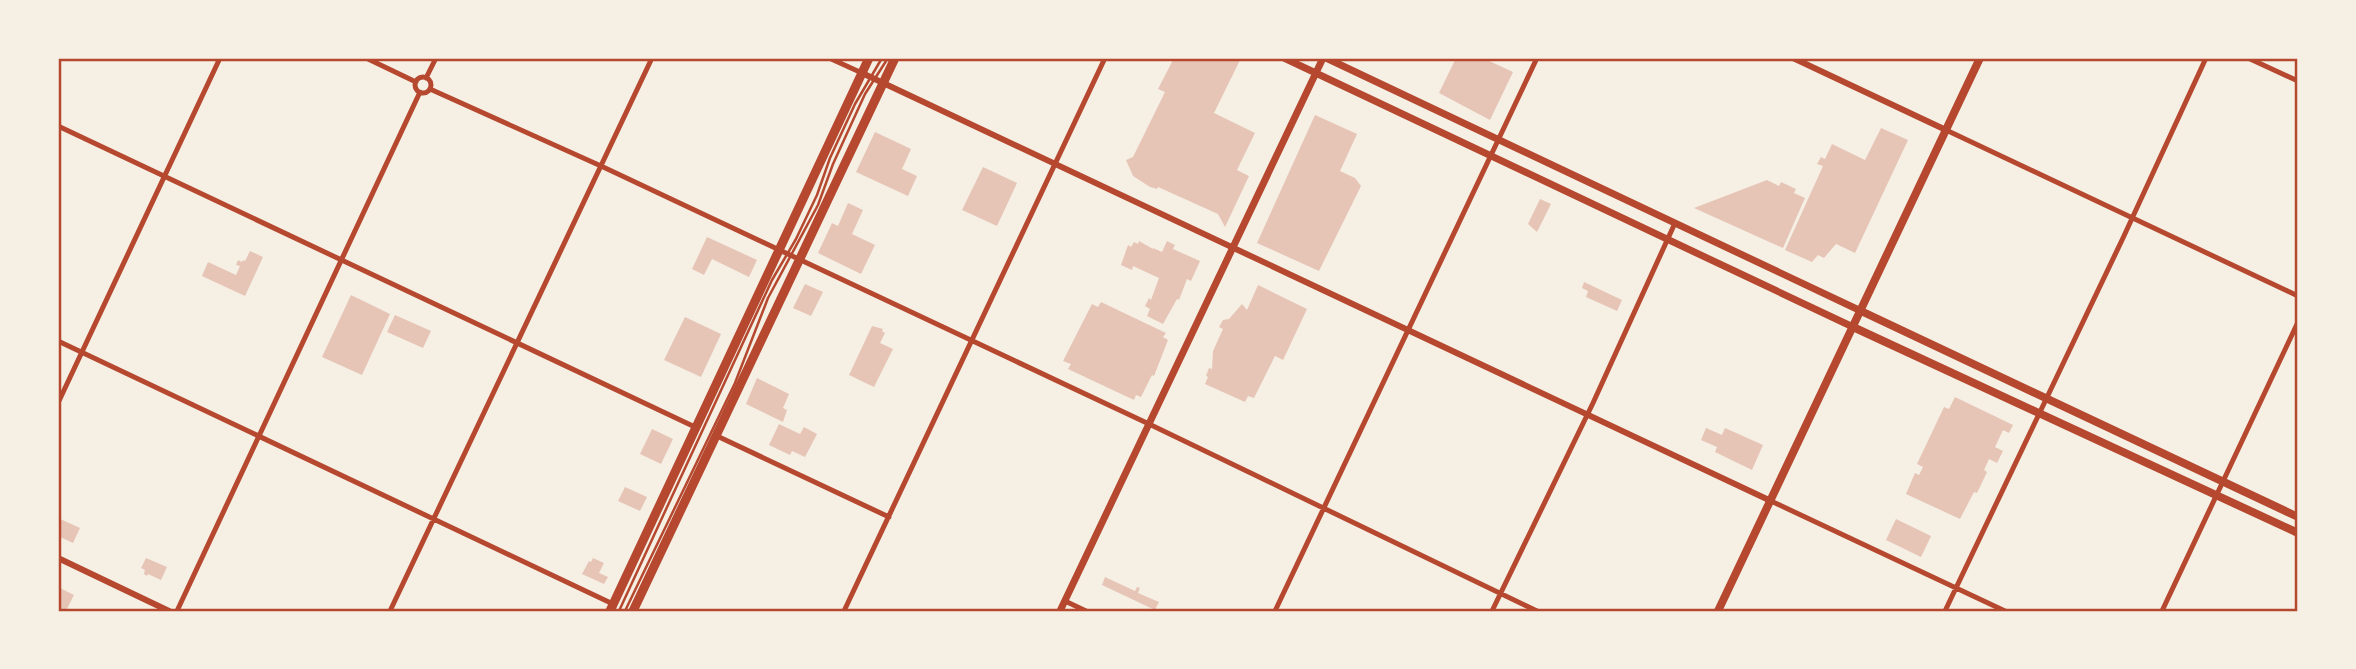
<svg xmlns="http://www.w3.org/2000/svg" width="2356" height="669" font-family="Commissioner,sans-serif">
	<rect width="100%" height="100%" fill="#f6efe4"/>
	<path fill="#e6c5b7" d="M1174,58H1241L1214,113L1255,133L1237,170L1249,176L1225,227L1218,214L1158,187L1157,189L1150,187L1133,176L1126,160L1133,157L1165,92L1158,89Z
		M1456,58H1486L1485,59L1513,72L1490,120L1439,93Z
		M1315,115L1357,134L1340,171L1355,178L1361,186L1319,271L1257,243Z
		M1881,128L1908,140L1855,253L1836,244L1824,258L1818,255L1812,262L1785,250L1823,166L1817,164L1821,157L1825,159L1832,144L1865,160Z
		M875,132L911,149L902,169L917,176L908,196L856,172Z
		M983,167L1017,183L997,226L962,210Z
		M1767,180L1779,186L1781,182L1796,189L1794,193L1805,198L1783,248L1694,208Z
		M1540,199L1551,204L1537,232L1528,224Z
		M848,203L863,210L852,234L875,245L861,274L818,253L832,223L838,226Z
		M707,237L757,260L749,277L712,259L704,275L692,269Z
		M1139,241L1153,249V248L1162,252L1167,241L1175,245L1173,249L1200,261L1191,281L1187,279L1179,300L1177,299L1163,324L1147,316L1150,309L1145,306L1149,298L1151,300L1159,278L1133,266L1132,270L1121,265L1128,245L1131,247L1134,242L1138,244Z
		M250,251L263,257L245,296L202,276L208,262L236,275L240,266L236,265L238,260L242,262L243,260L245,261Z
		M1584,282L1622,300L1617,311L1586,297L1588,291L1582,288Z
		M805,284L823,292L811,316L793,308Z
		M1258,285L1307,309L1283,360L1275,356L1254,398L1248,396L1245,402L1205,384L1208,377L1206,376L1209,368L1212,369L1213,351L1223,329L1219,327L1223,320L1229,319L1242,304L1247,310Z
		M351,295L390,314L362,375L322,357Z
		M1101,302L1166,333L1163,337L1168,340L1154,376L1152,375L1141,397L1136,395L1134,400L1068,369L1071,364L1063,361L1092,304L1098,307Z
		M395,315L431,331L423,348L387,332Z
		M685,317L721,334L701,377L664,360Z
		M872,326L883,329L882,331L885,333L880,343L893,349L874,387L849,375Z
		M757,378L789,394L783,408L787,410L783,422L746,404Z
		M1955,397L2013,425L2009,433L2003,430L1995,447L2003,451L1997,463L1989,459L1984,470L1987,472L1977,493L1974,492L1960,519L1906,494L1915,473L1919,475L1923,467L1917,464L1944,407L1949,409Z
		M779,424L800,434L804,427L817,434L805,457L792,451L790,455L769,445Z
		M1706,428L1722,435L1725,428L1763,445L1752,470L1715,452L1717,447L1701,440Z
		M652,429L673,439L661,464L640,454Z
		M625,487L647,497L640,511L618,501Z
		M58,518L80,528L73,543L58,536Z
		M1896,519L1931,536L1921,557L1886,540Z
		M146,558L167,567L161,580L148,574L147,576L144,574L145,570L141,568Z
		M593,558L604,563L599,573L608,577L604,584L582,574L589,561L591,562Z
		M1105,577L1135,591L1137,587L1140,588L1138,593L1159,602L1155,610L1102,585Z
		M58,587L74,595L66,611H58Z"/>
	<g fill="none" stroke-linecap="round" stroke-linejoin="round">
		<path stroke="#b5482f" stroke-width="2.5" d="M619,611L772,280L796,239L817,195L830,158L855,104L882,58
			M625,611L735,383L768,298L818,205L833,164L865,94L888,58"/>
		<path stroke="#b5482f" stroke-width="5" d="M366,58L416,82
			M829,58L862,73
			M2248,58L2298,81
			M415 85a8 8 0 1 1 16 0a8 8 0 1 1-16 0Z
			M426,78L436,58
			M430,89L601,166L1149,424L1537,611
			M58,126L695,427
			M1946,130L2298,296
			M58,341L613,604
			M58,403L220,58
			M717,436L889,517
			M1771,501L2005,611
			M1065,601L1086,611
			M177,611L420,92
			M390,611L652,58
			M844,611L1105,58
			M1275,611L1537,58
			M1492,611L1593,403L1675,223
			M1945,611L2123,238L2206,58
			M2162,611L2298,322"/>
		<path stroke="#b5482f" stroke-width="6" d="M1793,58L1946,130
			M862,73L1771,501
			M58,558L169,611"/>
		<path stroke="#b5482f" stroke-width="7" d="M1284,58L1853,327
			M1326,58L1861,311
			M1060,611L1323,58"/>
		<path stroke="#b5482f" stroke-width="8" d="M1861,311L2298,517
			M1853,327L2298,533
			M1718,611L1980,58"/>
		<path stroke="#b5482f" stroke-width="9" d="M610,611L869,58
			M633,611L895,58"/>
	</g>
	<rect width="2356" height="669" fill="none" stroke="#f6efe4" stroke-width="119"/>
	<rect x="60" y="60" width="2236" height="550" fill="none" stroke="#b5482f" stroke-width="2.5"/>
</svg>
